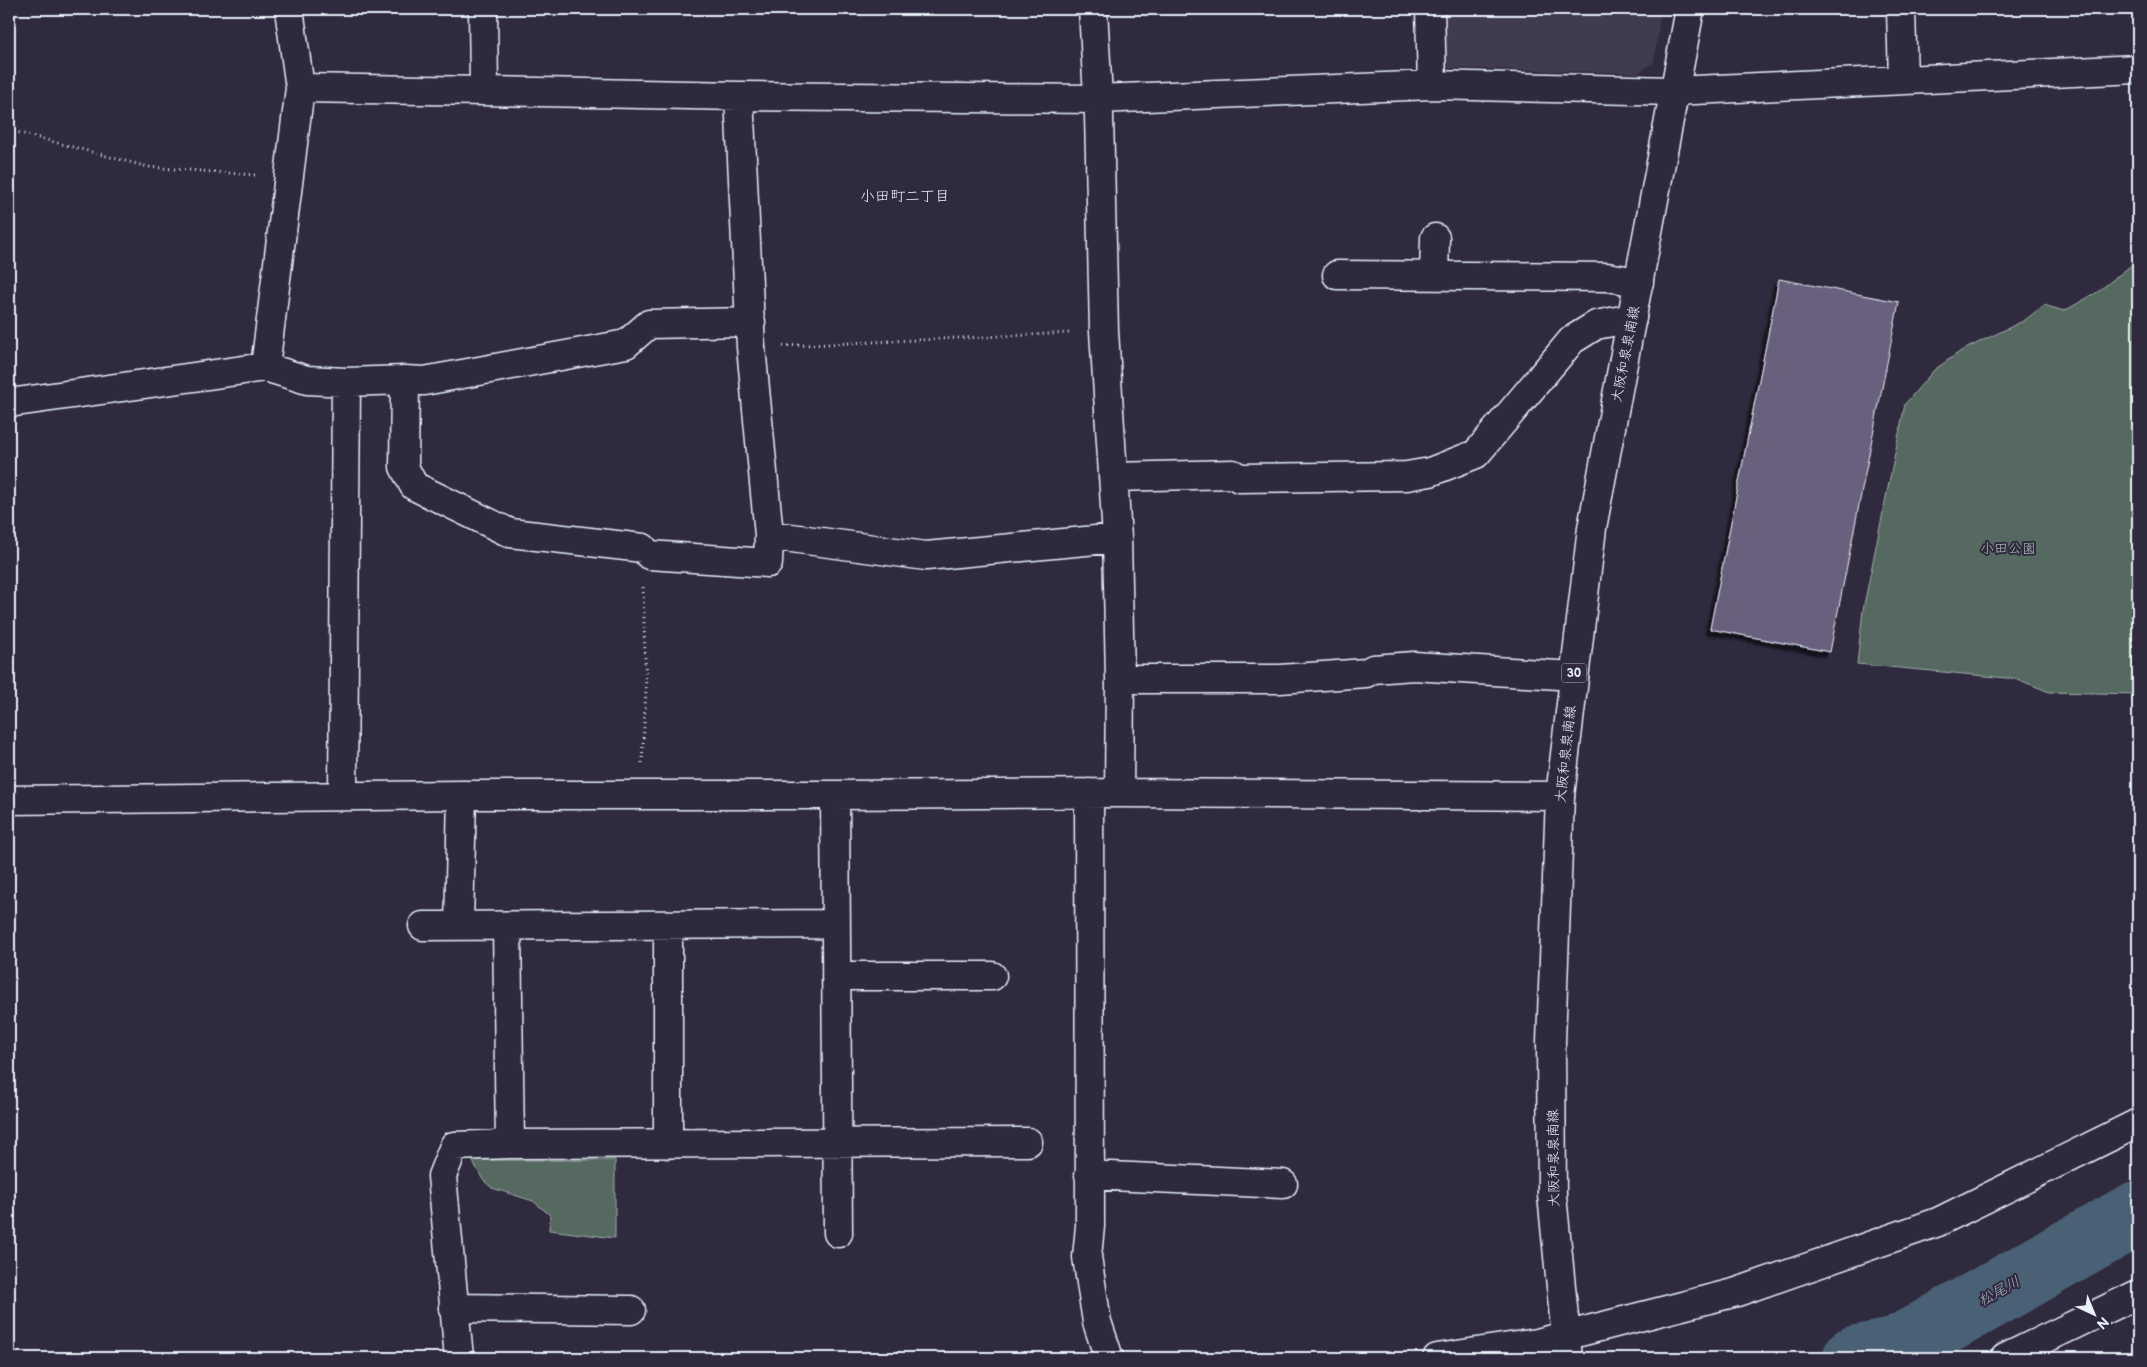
<svg xmlns="http://www.w3.org/2000/svg" width="2147" height="1367" font-family="'Balsamiq Sans','Klee One',sans-serif">
	<defs>
		<filter id="shadow"><feDropShadow dx="-4.5" dy="4.5" stdDeviation="1" flood-color="#0009"/></filter>
	</defs>
	<rect width="100%" height="100%" fill="#2f2a3d"/>
	<filter id="ink" filterUnits="userSpaceOnUse"><feTurbulence type="fractalNoise" baseFrequency=".02" numOctaves="2"/><feDisplacementMap in="SourceGraphic" scale="10" xChannelSelector="R" yChannelSelector="G"/><feConvolveMatrix kernelMatrix="1 2 1 2 8 2 1 2 1" color-interpolation-filters="sRGB"/></filter>
	<g filter="url(#ink)">
		<path fill="#403a50" d="M1446,9H1661L1654,62L1638,73L1444,68Z"/>
		<path fill="#576961" stroke="#a0adac" d="M2138,260V694L2049,692L2017,679L1857,664L1863,610L1905,404L1934,370L1961,351L2025,320L2044,305L2064,311L2096,293Z
			M472,1160H615V1238L549,1230L550,1215L533,1201L492,1188L483,1180Z"/>
		<g fill="none" stroke-linecap="round" stroke-linejoin="round">
			<path stroke="#4a6175" stroke-width="65" d="M1855,1358L1895,1350L2138,1213"/>
		</g>
		<path fill="#69617e" stroke="#e8f1f8" filter="url(#shadow)" d="M1779,279L1899,302L1830,652L1710,629Z"/>
		<g fill="none" stroke-linecap="round" stroke-linejoin="round">
			<defs>
				<path id="minor" d="M289,9L300,88L265,367L307,380L346,382L343,796
					M483,9L484,91L739,96L1098,99L1432,85L1673,91L2138,69
					M1093,9L1099,115L1104,331L1117,538L1120,679L1119,793
					M1430,9L1432,85
					M1901,9L1903,80
					M300,88L484,91
					M1337,275L1607,277L1639,282
					M1434,275L1435,238
					M405,380L404,467L414,486L510,533L643,548L649,555L768,563L769,535L751,347L739,96
					M346,382L405,380L424,381L626,344L649,324L751,322
					M9,403L265,367
					M1113,477L1233,474L1239,478L1407,476L1430,472L1476,454L1572,340L1596,325L1632,318
					M769,535L926,556L1117,538
					M1120,679H1280L1366,673L1373,669L1414,666L1574,676
					M1089,793L1090,1226L1087,1257L1097,1322L1109,1358
					M835,795L838,1233
					M9,800L462,795H835L1119,793L1560,796
					M668,925V1144
					M423,926L836,924
					M459,926L462,795
					M507,926L510,1144
					M836,976H992
					M1089,1175L1283,1184
					M453,1308L631,1310
					M459,1358L442,1176L454,1146L510,1144L1028,1142
					M1437,1358L1537,1343L1737,1292L1938,1222L2138,1123
					M2005,1358L2138,1294"/>
				<path id="major" d="M1568,1358L1552,1195L1551,1042L1560,796L1592,528L1690,9"/>
			</defs>
			<use href="#minor" stroke="#e8f1f8" stroke-width="31"/>
			<use href="#major" stroke="#e8f1f8" stroke-width="31"/>
			<path stroke="#e8f1f8" stroke-width="3" stroke-dasharray="1 4" stroke-linecap="butt" d="M9,130L148,167L255,175
				M783,346L1071,333
				M642,763L646,690L643,586"/>
			<use href="#minor" stroke="#2f2a3d" stroke-width="28"/>
			<use href="#major" stroke="#2f2a3d" stroke-width="28"/>
		</g>
	</g>
	<g text-anchor="middle" stroke-width="4" stroke-linejoin="round" paint-order="stroke">
		<rect fill="#2f2a3d" stroke="#b0b5c0" stroke-width="1" x="1561.5" y="663.5" width="25" height="19" rx="4"/>
		<g font-size="12" font-weight="bold" fill="#e8f1f8">
			<text x="1574" y="677">30</text>
		</g>
		<g font-size="14" fill="#e8f1f8" stroke="#2f2a3d">
			<text transform="translate(1625 354) rotate(-79)" y="5">大阪和泉泉南線</text>
			<text transform="translate(1565 754) rotate(-84)" y="5">大阪和泉泉南線</text>
			<text transform="translate(1553 1158) rotate(-91)" y="5">大阪和泉泉南線</text>
		</g>
		<g font-size="14" fill="#aebbbc" stroke="#2f2a3d">
			<text x="2008" y="553">小田公園</text>
		</g>
		<g font-size="15" fill="#e8f1f8" stroke="#2f2a3d">
			<text x="905" y="201">小田町二丁目</text>
		</g>
		<g font-size="15" font-style="italic" fill="#a9b7c4" stroke="#2f2a3d">
			<text transform="translate(1999 1291) rotate(-29)" y="5">松尾川</text>
		</g>
	</g>
	<rect width="2147" height="1367" fill="none" stroke="#2f2a3d" stroke-width="30"/>
	<rect x="15" y="15" width="2117" height="1337" fill="none" stroke="#e8f1f8" stroke-width="2" filter="url(#ink)"/>
	<g transform="translate(2094 1314) rotate(136)" stroke="#2f2a3d" stroke-width="4" paint-order="stroke">
	<path d="M0-4L9 19L0 12L-9 19Z" fill="#e8f1f8"/>
	<text y="-8" font-size="14" font-weight="bold" text-anchor="middle" fill="#e8f1f8">N</text>
	</g>
</svg>
